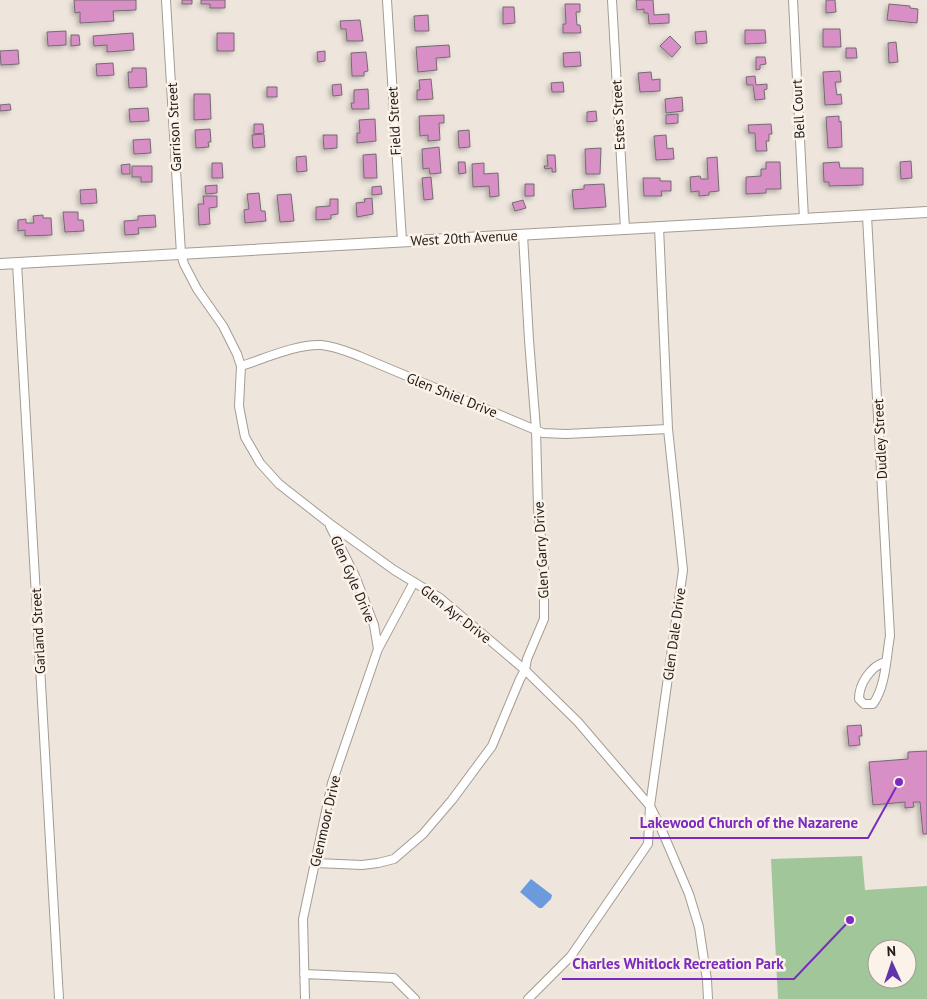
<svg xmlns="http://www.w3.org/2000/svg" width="927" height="999" font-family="'PT Sans',sans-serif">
	<defs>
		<filter id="shadow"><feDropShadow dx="-2.5" dy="2.5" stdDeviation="2.5" flood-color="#0004"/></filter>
	</defs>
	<rect width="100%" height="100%" fill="#eee6dd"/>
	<path fill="#a0c699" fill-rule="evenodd" d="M862,856L865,890L927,886V999H778L771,859ZM877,949H907V979H877Z"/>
	<path fill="#6b9add" d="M531,879L552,895L551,899L542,908H539L520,892Z"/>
	<path fill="#d88fc5" stroke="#746b71" filter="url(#shadow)" d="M74,0H136V10L113,11L114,21L80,23V12L75,13Z
		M182,0H192V4H182Z
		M201,0H225V8H210V4H201Z
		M636,0H653L654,15L669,14V23L649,24L648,13H644V9L637,10Z
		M826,0H835L836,12L826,13Z
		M565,4H580V12H576L577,25H580L581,33H563V24H566Z
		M889,4L910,6V8L918,9L917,23L887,20Z
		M503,7H514L515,23L503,24Z
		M428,15L429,31H415L414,16Z
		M360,20L363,41H347L346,29H341L340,21Z
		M823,29H840L841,47H823Z
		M745,30H765L766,43L745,44Z
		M66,31V45L48,46L47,32Z
		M706,31L707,43L696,44L695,32Z
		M133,33L134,50L107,52V45L94,46L93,36Z
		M217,33H234V51H217Z
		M71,35H79L80,45L71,46Z
		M670,36L681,47L672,57L660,46Z
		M896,42L898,62L889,63L888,43Z
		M449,45L450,57L436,58L437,70L418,72L416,47Z
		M846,48H856L857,58H846Z
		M18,50L19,64L1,65L0,51Z
		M325,51V61L318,62L317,52Z
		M366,52L368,71L364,72V76H352L351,53Z
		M580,52L581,66L564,67L563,53Z
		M756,57H765L766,64L760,65V69L756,70Z
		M113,63L114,75L97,76L96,64Z
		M132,68H146L147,87L129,88L128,72H132Z
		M840,71L841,82H835L837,95L841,94L842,104L825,105L823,72Z
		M651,72L652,80L660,79V91L640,92L638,73Z
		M755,76L756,85L767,84V89L764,90L765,99L755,100L753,85H747L746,77Z
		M431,79L433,99L417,100V90H420L419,80Z
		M563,82L564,92H552L551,83Z
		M341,84L342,95L333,96L332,85Z
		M267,87H277V97H267Z
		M368,89L369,109H352L351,103H354V90Z
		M194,94H210L211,119L194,120Z
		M682,97L683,111L666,113L665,99Z
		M10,104L11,110L0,111V105Z
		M148,108L149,121L130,122L129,109Z
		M596,111L597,121L587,122V112Z
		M678,114V123L666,124V115Z
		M444,115V123H439L440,140L428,141V135L420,136L419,116Z
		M839,116V122L841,121L842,147L828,148L826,117Z
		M375,119L376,141L357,143V133H360L359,120Z
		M254,124H263L264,133L254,134Z
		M771,124L772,134H769V141H766L767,151H756L755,133H749L748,125Z
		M210,129L211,142H208L209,147L196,148L195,130Z
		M469,130L470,147L459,148L458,131Z
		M264,134L265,147L253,148L252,135Z
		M323,135H337V148L324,149Z
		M666,135L667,149L673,148L674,159L656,160L654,136Z
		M150,139L151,153L134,154L133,140Z
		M439,147L441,173L430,174L429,168L423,169L422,149Z
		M601,148L600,174H586L585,149Z
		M376,154L377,178H364L363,155Z
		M547,155H555L556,172H552V168L545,169L544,166H548Z
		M306,156L307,171L297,172L296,157Z
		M717,157L719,191L709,192V195L699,196V191L691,192L690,177L700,176L701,179H708L707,158Z
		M911,161L912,178L901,179L900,162Z
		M458,162H465L466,173L459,174Z
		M766,162H780L781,189H766V193L746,194V177L761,176V169H766Z
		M839,162L840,168H863V185L829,186V182H824L823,163Z
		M212,163H222L223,178H212Z
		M484,163V174L498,173L499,196L490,197L489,186L473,187L472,164Z
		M130,164V174H122L121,165Z
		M132,166H152V182H141V177H132Z
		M431,177L433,199L424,200L422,178Z
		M643,178H660V181H671V191H661L662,196H644Z
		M525,184H534V196H525Z
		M604,184L606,207L574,209L572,190L584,189V185Z
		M217,185V193L206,194L205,186Z
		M381,186L382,194L372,195V187Z
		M96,189L97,203L81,204L80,190Z
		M259,193L261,211H265L266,221L245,223L244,210L249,209L247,194Z
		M291,194L294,221L280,222L277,195Z
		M203,196H217V207L209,208L210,224L199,225L198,204H204Z
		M372,198L373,214L357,217L356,203L365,202L364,199Z
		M330,199H338V214L331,215V219L316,220V207L330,206Z
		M523,200L526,208L515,211L512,203Z
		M63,212H78V220H83L84,231L65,232Z
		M43,215V218H51L52,235L25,236V230L18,231V220L26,219V223H34L33,216Z
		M155,215L156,227L138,228L139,234L125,235L124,221L138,220V216Z
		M861,725L862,736H859L860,745L849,746L847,726Z
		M927,751V834H923L920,802H913L914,807L905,808V802L873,805L869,762L908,759V752Z"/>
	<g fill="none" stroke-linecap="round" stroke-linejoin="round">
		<defs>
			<path id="minor" d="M166,0L181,254L184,264L197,289L223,326L237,354L241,366L239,406L242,422L245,437L260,463L279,484L329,523L394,570L440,598L525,670L578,722L650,806L660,826L689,894L699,927L707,980L708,999
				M387,0L402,241
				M612,0L625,229
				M793,0L804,219
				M867,216L890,636C886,658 886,686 873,704H864L859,699C859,684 870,667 885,662
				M17,263L59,999
				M241,366C264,359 296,344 321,345C334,346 346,351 359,356L543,433L566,434L668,429
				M330,526L355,576L374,625L378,649
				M316,863L362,865L378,863L394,859L423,834L452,800L492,746L520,679L525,670L527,659L544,619V569L538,508L536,429L529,340L523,235
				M304,974L394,978L415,999
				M305,999L303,919L332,783L378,649L414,582
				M528,999L571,956L648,844L650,806L683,570L668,429L659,227"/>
			<path id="tertiary" d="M0,264L927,212"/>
		</defs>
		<use href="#minor" stroke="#a39c94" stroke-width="10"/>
		<use href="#tertiary" stroke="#a39c94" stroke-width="12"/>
		<use href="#minor" stroke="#fff" stroke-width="8"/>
		<use href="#tertiary" stroke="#fff" stroke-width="10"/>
	</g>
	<g text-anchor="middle" stroke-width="5" stroke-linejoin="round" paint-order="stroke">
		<g font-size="14" fill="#1d1a17" stroke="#fbf3ea">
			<text transform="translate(798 109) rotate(-93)" y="5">Bell Court</text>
			<text transform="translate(618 115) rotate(-93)" y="5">Estes Street</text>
			<text transform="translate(394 121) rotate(-93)" y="5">Field Street</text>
			<text transform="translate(174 127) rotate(-93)" y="5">Garrison Street</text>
			<text transform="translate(464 238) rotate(-3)" y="5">West 20th Avenue</text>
			<text transform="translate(452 395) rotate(22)" y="5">Glen Shiel Drive</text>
			<text transform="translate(880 439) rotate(-93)" y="5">Dudley Street</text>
			<text transform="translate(541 550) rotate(-93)" y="5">Glen Garry Drive</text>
			<text transform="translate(353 579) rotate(67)" y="5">Glen Gyle Drive</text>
			<text transform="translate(456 614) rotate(38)" y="5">Glen Ayr Drive</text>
			<text transform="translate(38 631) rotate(-93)" y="5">Garland Street</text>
			<text transform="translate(674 634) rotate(-82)" y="5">Glen Dale Drive</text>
			<text transform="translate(325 821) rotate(-77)" y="5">Glenmoor Drive</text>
		</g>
	</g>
	<path fill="none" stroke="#7b2cbf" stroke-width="2" d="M899 782L868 838H630M850 920L794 979H562"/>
	<g fill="#7b2cbf" stroke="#fbf3ea" stroke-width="2">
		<circle cx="899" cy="782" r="5"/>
		<circle cx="850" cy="920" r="5"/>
	</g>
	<g font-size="15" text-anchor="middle" font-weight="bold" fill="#7b2cbf" stroke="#fbf3ea" stroke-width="5" stroke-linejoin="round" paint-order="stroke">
		<text x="749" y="828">Lakewood Church of the Nazarene</text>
		<text x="678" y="969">Charles Whitlock Recreation Park</text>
	</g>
	<g transform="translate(892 964) rotate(357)"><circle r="24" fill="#fbf3ea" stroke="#a29c96"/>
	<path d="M0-4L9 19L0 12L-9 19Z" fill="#6234ac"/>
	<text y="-8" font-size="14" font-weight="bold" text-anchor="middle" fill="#1d1a17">N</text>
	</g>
</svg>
